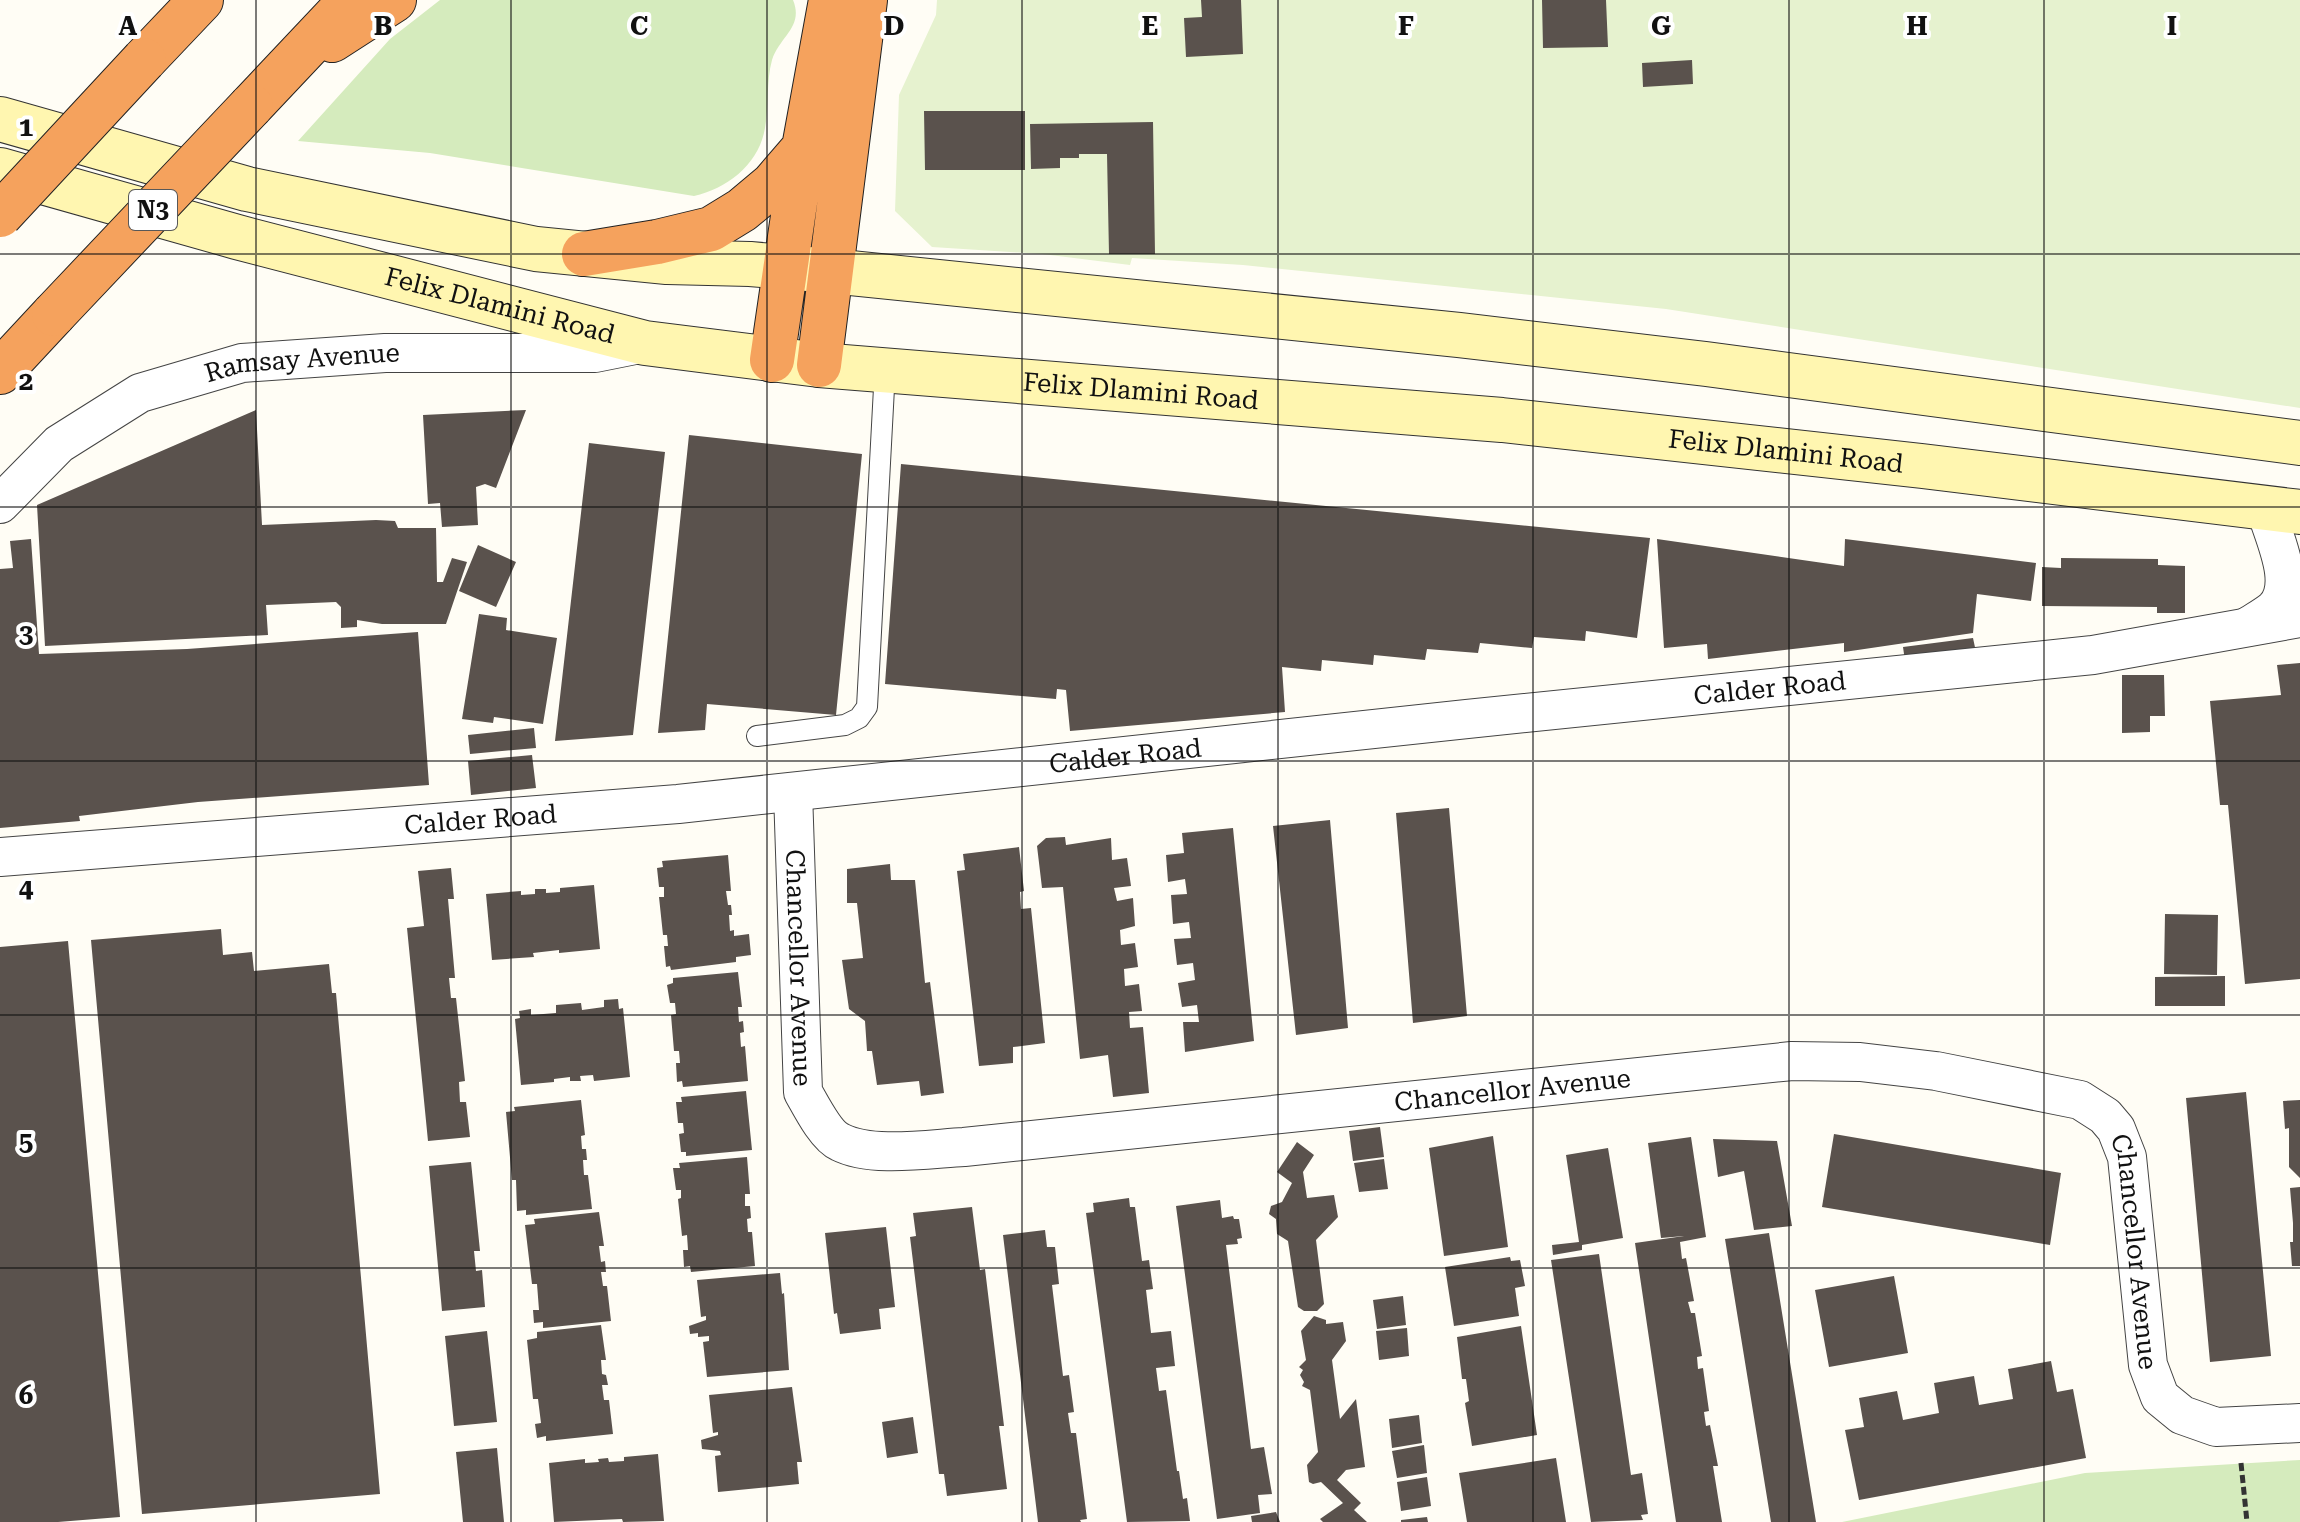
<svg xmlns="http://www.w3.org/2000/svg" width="2300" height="1522" font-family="'Roboto Serif',serif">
	<rect width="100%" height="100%" fill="#fffdf5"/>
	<path fill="#d5ebbd" d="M440,0H793C804,27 780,36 772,60C766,82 769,106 765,128C759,164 728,188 694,196L430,153L298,141L390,39Z
		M2300,1460V1522H1842L2085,1473Z"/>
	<path fill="#e6f2cf" d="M937,0H2300V408L1666,309L1243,265L1132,258L1130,265L1042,254L932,247L895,211L899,95L936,15Z"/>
	<path fill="#5a524d" d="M1201,0H1241L1243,54L1186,57L1184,18L1202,17Z
		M1542,0H1606L1608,47L1543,48Z
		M1692,60L1693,84L1643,87L1642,63Z
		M924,111H1025V170H925Z
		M1153,122L1155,254H1109L1107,154H1079V158H1060V168L1031,169L1030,124Z
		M256,410L262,525L376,520L395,521L398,528H436L437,582H443L452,558L467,562L446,624H382L357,620V627L341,628V607L336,602L266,605L268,635L45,646L37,505Z
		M526,410L496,488L485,484L476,487L478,525L442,527L440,503L428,504L423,415Z
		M689,435L862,454L836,715L707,704L705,730L658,733Z
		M589,443L665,452L633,735L555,741Z
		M901,464L1650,538L1637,638L1586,631L1585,641L1534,637L1532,648L1480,643L1478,653L1427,649L1425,660L1374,655L1373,665L1322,660L1321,671L1282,667L1285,712L1070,731L1066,690L1057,689L1056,699L885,684Z
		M31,539L39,654L187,649L418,632L429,785L198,802L79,816L80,821L0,828V569L13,568L10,541Z
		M1657,539L1844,566L1845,539L2036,563L2031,601L1977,594L1973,633L1844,652V643L1708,659L1707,644L1664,648Z
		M478,545L516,562L496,607L459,591Z
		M2061,558L2158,559V565L2185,566V613H2157V607L2042,606V567L2061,568Z
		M479,614L507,618L506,630L557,638L543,724L494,717L493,723L462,719Z
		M1973,638L1976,652L1905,661L1903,647Z
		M2300,663V979L2245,984L2228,805H2220L2210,701L2281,695L2277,665Z
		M2122,675H2164L2165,716H2150V732L2122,733Z
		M534,728L536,748L470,754L468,735Z
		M532,755L536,788L471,795L468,761Z
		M1449,808L1467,1016L1413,1023L1396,813Z
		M1330,820L1348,1028L1296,1035L1273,826Z
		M1233,828L1254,1041L1185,1052L1183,1022H1199L1197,1005L1182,1007L1178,983L1195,980L1193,963L1177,965L1174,939L1191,938L1189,922L1173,924L1171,895L1187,894L1185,879L1168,882L1166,855L1184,853L1182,833Z
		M1065,837L1066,845L1111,838L1112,860L1127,858L1131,886L1114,888L1117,901L1133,898L1135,926L1120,930L1121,945L1135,943L1138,967L1124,969L1125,986L1139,984L1142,1011L1129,1012L1130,1028L1143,1027L1149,1093L1113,1097L1108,1055L1080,1059L1063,887L1042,888L1037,846L1046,838Z
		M1019,847L1024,891L1020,892L1021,909L1031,908L1045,1043L1013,1047V1063L979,1066L957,871L965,870L963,854Z
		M728,855L731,891H726L728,905H731L732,915H729L730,931L734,930V936L749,934L751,955L736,957V962L671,970L670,966L666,967L664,946H668L667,935H663L659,897H664V887H659L657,868L663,867L662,861Z
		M890,864L891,880H915L925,983L930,982L944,1093L921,1096L919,1081L877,1085L872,1051H867L865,1021L849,1009L842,960L863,958L857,903H847V869Z
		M451,868L454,899H448L455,978H449L451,998H456L465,1081L459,1082L460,1102H466L470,1137L428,1141L407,928L424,926L418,871Z
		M594,885L600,949L559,953V950L533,953L534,957L492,960L486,894L521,891V895L535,894V889H546V893L560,892V888Z
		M2165,914L2218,915L2217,975L2164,974Z
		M221,929L223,955L252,952L254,971L329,964L332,993H336L380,1494L142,1514L91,940Z
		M68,941L120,1517L58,1522H0V947Z
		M738,972L742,1007H738L739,1022L743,1021L744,1032L740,1033L741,1047L745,1046L748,1081L683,1087L682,1081L677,1082L676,1063H680L679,1051H674L671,1015L676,1014L675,1003H670L667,985L673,983V978Z
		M2225,976V1006H2155V977Z
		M618,999L619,1009L623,1008L630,1077L594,1081L593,1075L580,1076L581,1081H570V1077L554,1079V1082L521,1085L515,1019L520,1018L519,1011L531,1009V1015L556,1013V1005L581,1003L582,1010L604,1007V1000Z
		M746,1091L752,1150L686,1156V1152H681L679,1134L684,1133L683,1123H678L676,1102H682L681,1097Z
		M2246,1092L2271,1356L2210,1362L2186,1098Z
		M581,1100L585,1135L581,1136L582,1149H586L587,1160H583L584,1175H588L592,1209L526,1215V1210L517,1211L516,1180H512L506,1112L515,1111L514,1107Z
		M2300,1100V1178L2289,1167V1128L2285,1129L2283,1101Z
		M1380,1127L1384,1157L1353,1161L1349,1131Z
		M1834,1134L2061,1173L2050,1245L1822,1207Z
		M1493,1136L1508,1247L1444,1256L1429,1148Z
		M1691,1137L1706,1237L1680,1242L1682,1259L1686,1258L1694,1301L1688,1302L1691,1313H1695L1702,1356L1697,1357L1698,1369L1703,1368L1709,1411L1704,1412L1706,1426L1710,1425L1718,1466H1713L1722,1522H1676L1635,1243L1684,1236L1661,1238L1648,1143Z
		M1713,1139L1777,1141L1792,1226L1754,1230L1744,1171L1718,1177Z
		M1297,1142L1314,1155L1303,1172L1307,1198L1334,1195L1338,1217L1316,1240L1324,1304L1317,1311H1304L1298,1307L1288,1241L1277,1234L1276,1219L1269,1214L1271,1206L1282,1202L1292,1183L1277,1172Z
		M1608,1148L1623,1238L1582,1245V1250L1553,1255L1552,1245L1579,1242L1566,1155Z
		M747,1157L750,1194H745V1206H750L751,1218L747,1219L748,1232H752L755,1266L691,1272L690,1266L684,1267L683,1250H688L687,1235L682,1236L678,1199L681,1198V1190H676L673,1168H680L679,1163Z
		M1384,1159L1388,1189L1359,1192L1354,1163Z
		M471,1162L480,1251H474L476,1271L482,1270L485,1307L442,1311L429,1166Z
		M2300,1187V1266H2292L2290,1242H2293V1223L2290,1188Z
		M1129,1198L1130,1207H1135L1142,1261L1149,1260L1153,1289L1146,1290L1151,1333L1171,1331L1175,1366L1156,1368L1159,1391L1166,1390L1177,1471H1179L1183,1499L1187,1498L1190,1521L1127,1522L1086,1213L1094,1212L1093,1203Z
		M1220,1200L1222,1218L1233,1216L1234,1219H1239L1242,1238L1237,1239L1238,1244L1226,1245L1251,1449L1264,1447L1272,1494L1258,1495L1260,1513L1217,1519L1176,1206Z
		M972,1207L980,1270L985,1269L1004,1426H999L1007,1489L947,1496L944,1474H939L910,1237L916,1236L913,1213Z
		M599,1212L604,1246H599L601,1262L605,1261L606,1272H601L603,1286H607L611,1321L543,1328V1322L534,1323L533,1310H539L537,1284H532L525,1225L535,1224L534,1219Z
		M886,1227L895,1307L879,1309L881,1329L840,1334L837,1313L834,1314L825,1233Z
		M1045,1230L1047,1247H1055L1059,1284L1052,1285L1063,1376L1069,1375L1074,1412L1068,1413L1071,1433H1076L1087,1519L1080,1520L1081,1522H1038L1003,1235Z
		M1769,1233L1816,1522H1771L1725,1239Z
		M1599,1254L1631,1475L1642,1473L1648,1514L1641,1515L1643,1520L1591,1522L1551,1260Z
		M1510,1257L1511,1261L1520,1260L1525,1286L1515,1288L1519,1316L1454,1326L1445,1267Z
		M780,1273L782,1294L784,1293L789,1370L707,1377L703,1342L709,1341V1336L698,1337V1333L690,1334L689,1326L706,1320V1316L701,1317L697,1280Z
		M1894,1276L1908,1353L1829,1367L1815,1290Z
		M1403,1296L1406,1325L1377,1329L1373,1300Z
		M1314,1316L1326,1320V1324L1343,1322L1346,1341L1332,1360L1340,1419L1356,1399L1365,1467L1346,1470L1337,1480L1361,1503L1354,1510L1367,1522H1323L1320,1519L1343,1503L1321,1482L1313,1484L1309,1482L1307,1465L1318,1452L1310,1390L1302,1386L1304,1382L1300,1375L1303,1370L1299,1367L1306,1360L1301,1331Z
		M601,1325L606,1360H601L602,1374L606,1375L608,1385H602L604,1400H609L613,1434L546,1441V1436L537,1438L535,1424L541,1423L538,1399H533L527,1340L537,1338V1332Z
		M1521,1326L1537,1435L1472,1446L1465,1403L1469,1401L1466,1379H1462L1457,1337Z
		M1407,1328L1409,1356L1379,1360L1376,1331Z
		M487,1331L497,1422L454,1426L445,1336Z
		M2051,1361L2057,1392L2073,1389L2086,1458L1859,1500L1845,1430L1864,1427L1859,1398L1897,1391L1903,1420L1939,1413L1934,1383L1974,1376L1979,1405L2013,1399L2008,1369Z
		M792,1387L802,1462H797L799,1484L718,1492L715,1456L721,1455L720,1451L702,1449L701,1440L718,1435V1432L713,1433L709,1395Z
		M1419,1415L1422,1443L1392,1448L1389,1419Z
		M913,1417L918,1453L887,1458L882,1422Z
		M1424,1445L1427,1473L1397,1478L1392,1451Z
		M497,1448L504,1522H463L456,1452Z
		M658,1454L664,1521L623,1522L622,1519L554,1522L549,1463L585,1459V1463L599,1462L598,1459L608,1458L609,1462L624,1461V1457Z
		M1556,1458L1566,1522H1467L1459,1473Z
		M1427,1477L1431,1506L1401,1511L1397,1482Z
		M1276,1512L1280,1522H1252L1251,1516Z
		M1427,1517L1428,1522H1401V1520Z"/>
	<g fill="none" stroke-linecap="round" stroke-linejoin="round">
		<defs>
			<path id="lane" d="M757,736L845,725L859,718L867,707L885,369"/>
			<g id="street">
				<path id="s1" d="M0,504L59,444L140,393L242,363L385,353H595L645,343"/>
				<path d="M2247,627C2256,621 2266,616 2274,609C2299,585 2273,536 2265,507"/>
				<path id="s2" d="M793,792L803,1092C811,1106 826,1136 840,1142C871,1158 928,1149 964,1147L1792,1061L1860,1062L1936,1071L2080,1100L2105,1116L2116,1129L2127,1157L2148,1365L2160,1397L2182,1415L2216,1427L2300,1423"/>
				<path id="s3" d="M0,857L678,804L1467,719L2093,655L2300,618"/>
			</g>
			<g id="secondary">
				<path d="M0,119L247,189L536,249L667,262L750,264L831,271L1459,335L1706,364L2300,443"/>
				<path id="s4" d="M0,170L237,237L645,343L819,365L1502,420L1922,466L2300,512"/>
			</g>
			<path id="highway" d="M332,40L394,0
				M144,60L201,0
				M251,106L351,0
				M584,254L657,242L711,229L742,210L773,184L804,148L831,0
				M772,360L803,148
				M819,365L865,0
				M0,372L54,314"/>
		</defs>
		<use href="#lane" stroke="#444" stroke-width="22"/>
		<use href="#street" stroke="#444" stroke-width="40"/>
		<use href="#secondary" stroke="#333" stroke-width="46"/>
		<use href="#highway" stroke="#222" stroke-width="46"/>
		<path stroke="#333" stroke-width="5" stroke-dasharray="8 4" stroke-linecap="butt" d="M2241,1463L2247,1522"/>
		<use href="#lane" stroke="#fff" stroke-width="20"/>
		<use href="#street" stroke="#fff" stroke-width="38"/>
		<use href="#secondary" stroke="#fff6b0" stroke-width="44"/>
		<use href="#highway" stroke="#f5a25d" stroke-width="44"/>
		<defs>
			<path id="highway-bridge" d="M0,215L144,60
				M54,314L251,106"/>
		</defs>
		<use href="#highway-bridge" stroke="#222" stroke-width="46" stroke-linecap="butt"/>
		<use href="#highway-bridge" stroke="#f5a25d" stroke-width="44"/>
	</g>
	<path fill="none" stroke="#111" stroke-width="2" stroke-opacity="0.55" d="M256,0V1522M511,0V1522M767,0V1522M1022,0V1522M1278,0V1522M1533,0V1522M1789,0V1522M2044,0V1522M0,254H2300M0,507H2300M0,761H2300M0,1015H2300M0,1268H2300"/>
	<g text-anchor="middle" stroke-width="8" stroke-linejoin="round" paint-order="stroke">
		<rect fill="#fff" stroke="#585858" stroke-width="2" x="129" y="190" width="48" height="40" rx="6"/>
		<g font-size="24" font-weight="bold" fill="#111">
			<text x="153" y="218">N3</text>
		</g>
		<g font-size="26" fill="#111" stroke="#fff">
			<text dy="9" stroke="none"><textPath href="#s4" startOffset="518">Felix Dlamini Road</textPath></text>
			<text dy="9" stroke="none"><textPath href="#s1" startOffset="346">Ramsay Avenue</textPath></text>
			<text dy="9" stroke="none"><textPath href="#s4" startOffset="1166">Felix Dlamini Road</textPath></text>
			<text dy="9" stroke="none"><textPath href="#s4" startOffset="1814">Felix Dlamini Road</textPath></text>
			<text dy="9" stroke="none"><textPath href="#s3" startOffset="1778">Calder Road</textPath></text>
			<text dy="9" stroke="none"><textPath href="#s3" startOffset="1130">Calder Road</textPath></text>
			<text dy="9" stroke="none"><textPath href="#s3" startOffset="482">Calder Road</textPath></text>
			<text dy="9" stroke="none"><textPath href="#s2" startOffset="176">Chancellor Avenue</textPath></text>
			<text dy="9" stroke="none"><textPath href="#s2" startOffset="1040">Chancellor Avenue</textPath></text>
			<text dy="9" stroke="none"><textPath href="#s2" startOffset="1784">Chancellor Avenue</textPath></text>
		</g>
	</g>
	<g font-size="26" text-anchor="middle" font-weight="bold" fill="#111" stroke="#fff" stroke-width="8" stroke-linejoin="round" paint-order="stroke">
		<text x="128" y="35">A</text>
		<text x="383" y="35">B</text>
		<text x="639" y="35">C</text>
		<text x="894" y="35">D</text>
		<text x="1150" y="35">E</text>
		<text x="1406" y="35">F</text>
		<text x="1661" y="35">G</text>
		<text x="1917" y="35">H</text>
		<text x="2172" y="35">I</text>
		<text x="26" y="136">1</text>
		<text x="26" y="390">2</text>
		<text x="26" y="643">3</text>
		<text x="26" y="897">4</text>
		<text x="26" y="1151">5</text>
		<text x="26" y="1404">6</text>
	</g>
</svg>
